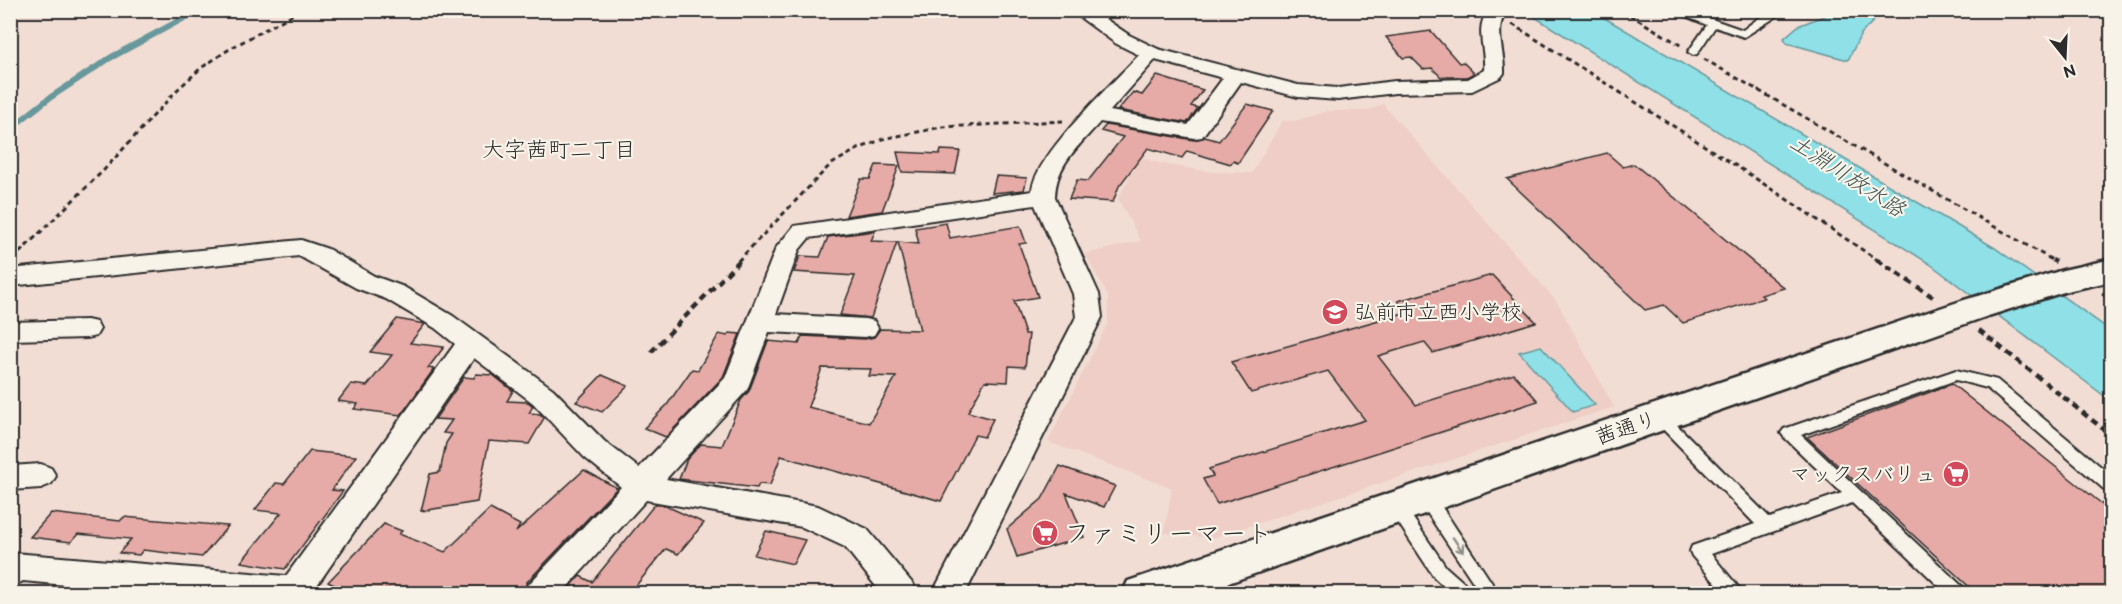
<svg xmlns="http://www.w3.org/2000/svg" width="2122" height="604" font-family="'Balsamiq Sans','Klee One',sans-serif">
	<rect width="100%" height="100%" fill="#f2ddd4"/>
	<filter id="ink" filterUnits="userSpaceOnUse"><feTurbulence type="fractalNoise" baseFrequency=".0167" numOctaves="2"/><feDisplacementMap in="SourceGraphic" scale="12" xChannelSelector="R" yChannelSelector="G"/><feConvolveMatrix kernelMatrix="1 2 1 2 8 2 1 2 1" color-interpolation-filters="sRGB"/></filter>
	<g filter="url(#ink)">
		<path fill="#eecec6" d="M1383,104L1557,302L1614,407L1212,538L1164,533L1172,488L1048,442L1108,323V296L1085,254L1141,241L1118,199L1140,157L1162,164L1212,172L1252,173L1282,121H1294L1328,111H1366Z"/>
		<path fill="#8fe0e7" stroke="#67989c" stroke-width="1.5" d="M1525,11H1593L1995,248L2111,331V401L1930,264Z
			M1831,11H1883L1861,34L1848,60L1787,43L1784,38L1798,26L1826,15Z
			M1541,346L1595,405L1573,412L1519,352Z"/>
		<g fill="none" stroke-linecap="round" stroke-linejoin="round">
			<path stroke="#67989c" stroke-width="6" d="M10,129L48,99L110,58L199,10"/>
		</g>
		<path fill="#e6aba6" stroke="#2b2b2b" stroke-width="1.5" fill-rule="evenodd" d="M1431,31L1459,63L1463,62L1474,73L1467,77H1441L1432,68L1423,69L1411,57L1403,58L1386,37Z
			M1157,76L1203,90L1191,106L1198,108L1187,123L1118,110L1133,92L1142,95Z
			M1247,104L1273,111L1238,163L1233,161L1231,164L1187,151L1182,158L1148,148L1119,186L1113,202L1069,199L1077,180L1088,181L1123,137L1101,131L1106,125L1194,140L1205,137L1219,141Z
			M941,150L960,151L955,174L902,172L897,152L940,154Z
			M1607,153L1623,167L1634,164L1784,288L1761,295L1764,298L1683,323L1664,305L1645,310L1507,179Z
			M876,165L899,166L882,211L846,216L861,179H870Z
			M996,176L1027,178L1024,190L992,193Z
			M946,223L950,238L1020,226L1026,243L1019,244L1038,297L1014,301L1025,334H1029L1025,367L1009,366L1008,382L985,381L968,412L993,419L984,437L975,435L941,501L781,456L770,485L759,484L757,488L679,479L687,459L701,444L722,446L741,400L749,391L768,341L799,344L802,336L865,339L874,337L880,329L920,330L898,242L919,244L915,228ZM822,368L871,369L869,376L896,377L869,423L808,407Z
			M875,231L871,241L897,242L871,318L840,315L855,276L794,272L800,256L820,257L828,237Z
			M1492,275L1536,322L1433,353L1424,342L1378,356L1416,405L1514,374L1538,401L1217,504L1203,479L1213,476L1209,469L1365,420L1328,371L1251,393L1231,362L1407,312L1398,301Z
			M397,319L425,324L410,343L444,347L428,368L434,369L401,415L354,409L358,404L338,401L351,384L367,386L392,355L370,352Z
			M729,333L740,334L723,377L666,437L644,428L667,405L692,369L698,370L719,334L727,336Z
			M476,374L493,375L513,391L507,401L528,402L533,406L529,413L540,414L544,418L529,444L489,441L477,502L421,511L430,474L440,472L446,443L452,434L443,433L452,420L435,419L464,377L474,378Z
			M602,375L628,386L602,412L576,402Z
			M1952,384L2112,512V594H1977L1807,437Z
			M310,451L356,456L332,490L343,491L285,569L241,562L281,513L255,510L276,483L284,484Z
			M1060,466L1115,486L1104,507L1066,493L1084,537L1017,557L1007,529L1042,499Z
			M584,470L617,488L527,582L522,594H352L328,582L384,524L402,531L399,534L445,552L490,509L520,525L516,532Z
			M655,504L666,506L704,523L678,554L666,549L629,594H564L580,576L592,582Z
			M51,513L120,521L124,517L228,526L202,557L143,550L139,555L119,553L131,539L78,534L71,542L30,537Z
			M766,531L805,540L793,564L754,555Z"/>
		<g fill="none" stroke-linecap="round" stroke-linejoin="round">
			<defs>
				<path id="lane" d="M1670,10H1686L1743,30C1757,19 1768,10 1787,10L1744,37L1715,27L1697,54L1693,55L1688,52L1707,25Z
					M1956,370L1997,380L2112,476V492L2106,491L1987,388L1956,380L1801,435L1965,589L1967,594H1947L1852,503L1711,554L1744,594H1725L1692,556L1690,551L1692,546L1755,524L1655,421L1653,417L1655,413H1665L1770,518L1842,493L1784,437L1781,433L1784,429Z
					M1426,491L1432,492L1499,594H1481L1420,502L1418,497L1420,492Z
					M1396,500L1402,502L1446,567L1471,589L1473,594H1452L1434,577L1388,507L1390,502Z"/>
				<path id="street" d="M1070,10H1092L1129,35L1158,49L1298,85L1338,88L1395,81L1468,79L1484,70C1486,49 1474,30 1488,10H1507C1493,30 1505,51 1504,73L1501,77L1472,91L1395,93L1338,100L1298,97L1241,82L1202,137L1194,138L1100,122C1079,146 1056,164 1055,197L1099,294L1102,317L965,594H932L1076,317L1073,294L1035,205L809,238L799,250L776,314L865,319L874,321L878,328L874,335L865,337L769,332L747,390L666,479L818,506L867,529L913,584L918,594H882L845,547L802,527L646,500L561,594H524L529,584L621,487L584,457L533,403L474,358L313,591L314,594H162L23,581L10,588V555L14,553L286,576L455,344L435,328L386,299L356,288L299,256L10,286V269L301,240L328,249L374,276L404,287L453,316L553,389L604,441L639,468L725,378L776,248L794,226L1032,191C1034,156 1113,83 1139,55L1115,43ZM1155,60L1223,78L1188,125L1110,111Z
					M87,320L96,322L100,329L96,336L87,338L10,340V322Z
					M41,464L51,468L56,476L51,484L41,488L10,490V466Z"/>
				<path id="secondary" d="M2112,259V281L2067,291L1985,317L1197,594H1122L1128,581L1143,576L1961,301L2063,270Z"/>
			</defs>
			<use href="#lane" stroke="#2b2b2b" stroke-width="4"/>
			<use href="#street" stroke="#2b2b2b" stroke-width="4"/>
			<use href="#secondary" stroke="#2b2b2b" stroke-width="5"/>
			<path stroke="#2b2b2b" stroke-width="3" stroke-dasharray="5 4" stroke-linecap="butt" d="M1622,10L1682,46
				M1512,24L1749,174L1879,261
				M1704,59L2054,261
				M13,259L104,170L177,90L201,68L231,48L301,10
				M738,261L830,165L856,150L883,139L942,127L1063,121"/>
			<path stroke="#2b2b2b" stroke-width="4.5" stroke-dasharray="7 5" stroke-linecap="butt" d="M1877,260L1936,299
				M2052,260L2056,262
				M2102,293L2112,300
				M1979,330L2112,436
				M651,352L740,260"/>
			<use href="#lane" fill="#f7f3e8" fill-rule="evenodd"/>
			<use href="#street" fill="#f7f3e8" fill-rule="evenodd"/>
			<use href="#secondary" fill="#f7f3e8" fill-rule="evenodd"/>
		</g>
		<defs><path id="oneway-shaft" d="M-6 0H5M1.5-3L5.5 0L1.5 3" fill="none" stroke-width="1.6" stroke-linecap="round" stroke-linejoin="round" transform="scale(1.5)"/></defs>
		<use stroke="#918f8a" href="#oneway-shaft" transform="translate(1458 545) rotate(56)"/>
	</g>
	<defs>
		<symbol id="school-disc" viewBox="-11 -11 22 22"><circle r="9.5" fill="#d1495b" stroke="#f7f3e8"/><path d="M0-5L7-2L0 1L-7-2ZM-4 1L0 2.5L4 1V4Q0 6-4 4Z" fill="#fff"/></symbol>
		<symbol id="supermarket-disc" viewBox="-11 -11 22 22"><circle r="9.5" fill="#d1495b" stroke="#f7f3e8"/><path d="M-6-5.5h2.5l.6 2H6L4.5 2H-2.5L-4.4-4H-6ZM-1.5 3.2a1.3 1.3 0 1 0 .1 0ZM3 3.2a1.3 1.3 0 1 0 .1 0Z" fill="#fff"/></symbol>
	</defs>
	<g fill-rule="evenodd">
		<use href="#school-disc" x="1320" y="297" width="30" height="30"/>
		<use href="#supermarket-disc" x="1941" y="459" width="30" height="30"/>
		<use href="#supermarket-disc" x="1030" y="518" width="30" height="30"/>
	</g>
	<g text-anchor="middle" stroke-width="4.5" stroke-linejoin="round" paint-order="stroke">
		<g font-size="21" fill="#2b2b2b" stroke="#f7f3e8" text-anchor="start">
			<text x="1354" y="319">弘前市立西小学校</text>
			<text x="1936" y="481" text-anchor="end">マックスバリュ</text>
		</g>
		<g font-size="21" fill="#2b2b2b" stroke="#f7f3e8">
			<text transform="translate(1626 428) rotate(-19)" y="7">茜通り</text>
		</g>
		<g font-size="22" fill="#2b2b2b" stroke="#f7f3e8">
			<text x="559" y="157">大字茜町二丁目</text>
		</g>
		<g font-size="22" font-style="italic" fill="#44585a" stroke="#f7f3e8">
			<text transform="translate(1848 175) rotate(33)" y="8">土淵川放水路</text>
		</g>
		<g font-size="26" fill="#2b2b2b" stroke="#f7f3e8" text-anchor="start">
			<text x="1064" y="542">ファミリーマート</text>
		</g>
	</g>
	<rect width="2122" height="604" fill="none" stroke="#f7f3e8" stroke-width="36"/>
	<rect x="18" y="18" width="2086" height="568" fill="none" stroke="#2b2b2b" stroke-width="2" filter="url(#ink)"/>
	<g transform="translate(2065 57) rotate(162)" stroke="#f7f3e8" stroke-width="4.5" paint-order="stroke">
	<path d="M0-4.5L10 22L0 15L-10 22Z" fill="#2b2b2b"/>
	<text y="-9" font-size="16" font-weight="bold" text-anchor="middle" fill="#2b2b2b">N</text>
	</g>
</svg>
